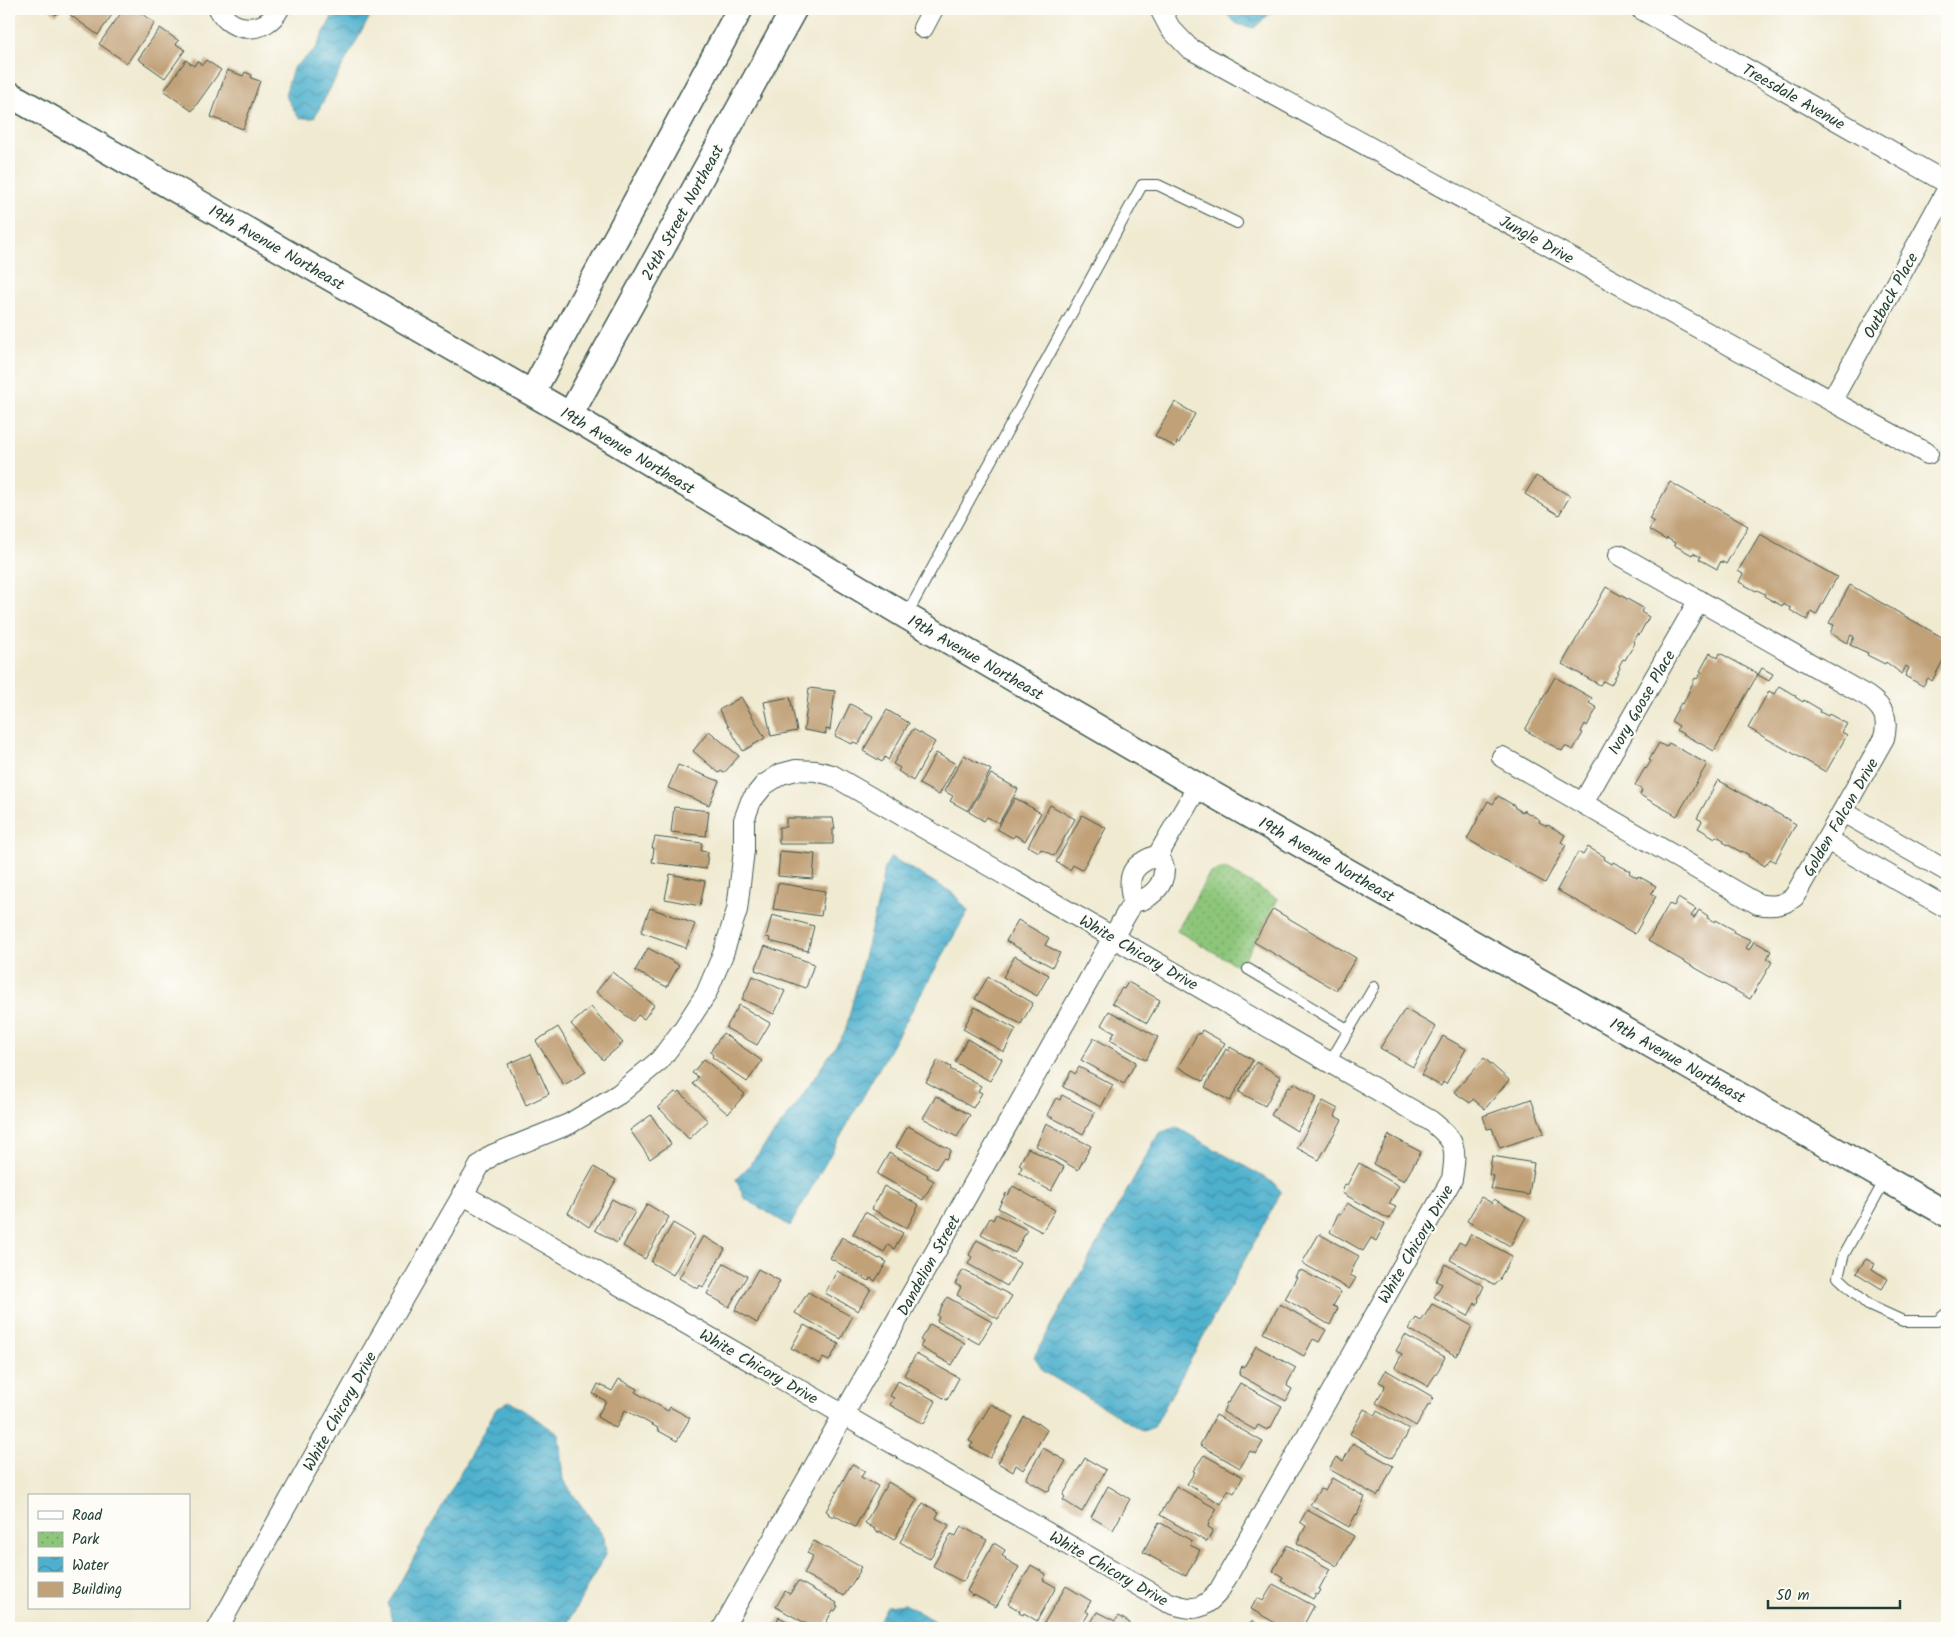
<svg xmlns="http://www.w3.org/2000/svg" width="1956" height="1637" font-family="Kalam,sans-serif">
	<defs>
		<pattern id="park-dots" width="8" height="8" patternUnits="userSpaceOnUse" patternTransform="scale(1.25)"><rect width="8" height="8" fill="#8dc67a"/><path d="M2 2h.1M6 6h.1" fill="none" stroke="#73a265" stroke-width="1.8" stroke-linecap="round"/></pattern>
		<pattern id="water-waves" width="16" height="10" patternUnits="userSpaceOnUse" patternTransform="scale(1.25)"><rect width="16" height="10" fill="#4eb0cd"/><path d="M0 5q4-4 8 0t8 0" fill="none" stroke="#4090a7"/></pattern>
	</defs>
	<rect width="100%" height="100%" fill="#fdfcf7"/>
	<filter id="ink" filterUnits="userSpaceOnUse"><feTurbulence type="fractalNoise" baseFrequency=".02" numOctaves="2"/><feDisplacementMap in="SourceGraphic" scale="10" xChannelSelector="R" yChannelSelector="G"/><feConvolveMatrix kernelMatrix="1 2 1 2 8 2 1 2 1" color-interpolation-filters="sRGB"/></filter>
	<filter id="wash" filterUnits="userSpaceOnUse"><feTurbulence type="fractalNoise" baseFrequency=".0096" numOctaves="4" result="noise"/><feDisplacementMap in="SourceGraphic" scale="20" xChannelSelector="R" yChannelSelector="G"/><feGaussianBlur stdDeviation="1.12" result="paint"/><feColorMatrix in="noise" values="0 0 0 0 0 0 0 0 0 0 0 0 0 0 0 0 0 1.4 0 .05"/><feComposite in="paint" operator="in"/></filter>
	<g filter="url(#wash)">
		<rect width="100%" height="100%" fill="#f0ead1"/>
		<path fill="url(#park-dots)" stroke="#568257" d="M1224,868L1278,899L1240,967L1177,931L1209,874Z"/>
		<path fill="url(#water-waves)" stroke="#367680" d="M336,9H374L314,118H299L285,95L293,68L315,50Z
			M1221,9H1275L1254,28L1237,24Z
			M891,857L953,893L968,911L790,1226L744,1198L736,1179L747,1168L796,1105L845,1032L880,894L884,868Z
			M1176,1127L1274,1183L1281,1193L1154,1427L1143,1431L1043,1371L1034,1357L1159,1133Z
			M509,1401L559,1434L563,1480L604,1537L606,1553L565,1628H404L392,1621L388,1604L496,1409Z
			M905,1604L946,1628H875L887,1606Z"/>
		<g id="blocks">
			<path fill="#c1a178" d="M49,9H62L56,15Z
				M74,9H116L98,35L70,15Z
				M124,9L132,13L134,10L138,13L139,12L155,23L127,63L99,44Z
				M160,28L179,41L176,44L185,50L165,78L138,59Z
				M186,60L194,66L197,61L202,65L206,60L221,70L192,111L164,91Z
				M227,70L243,76L245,72L252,75L251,78L260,81L243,129L211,117Z
				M1175,402L1195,414L1179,443L1177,442L1175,447L1155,436Z
				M1536,476L1570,496L1559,515L1525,494Z
				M1670,482L1748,526L1726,564L1721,561L1717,569L1699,559L1701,557L1693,553L1692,555L1674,545L1675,543L1667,538L1666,540L1649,530L1654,522L1649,519Z
				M1760,534L1837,577L1816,615L1811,612L1807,620L1790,610L1791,608L1783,604L1782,606L1764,596L1765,594L1757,590L1756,591L1739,582L1743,574L1738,571Z
				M1850,585L1947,640V653L1932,681L1928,678L1923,686L1905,676L1909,668L1906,666L1902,674L1886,662L1885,664L1867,655L1868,653L1850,645L1854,637L1851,635L1847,643L1830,633L1834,625L1829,623Z
				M1606,587L1643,608L1641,612L1649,617L1639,635L1637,634L1633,642L1635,643L1625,660L1623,659L1619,666L1620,668L1611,685L1603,681L1600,685L1562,664Z
				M1710,653L1718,658L1720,653L1758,674L1714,751L1676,730L1679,726L1671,721L1681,703L1683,704L1695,678L1697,679L1702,672L1700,671Z
				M1762,668L1773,674L1769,681L1758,675Z
				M1555,677L1592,698L1589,703L1597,708L1587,726L1585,724L1581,732L1583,733L1573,750L1565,746L1562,751L1525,730Z
				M1779,686L1796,696L1795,697L1803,702L1804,700L1821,710L1820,712L1828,716L1829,714L1847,724L1842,732L1847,735L1826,772L1748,728L1769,691L1774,694Z
				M809,688L835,691L830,730L826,729V734L804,730Z
				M741,697L765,738L743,751L719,710Z
				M790,697L797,731L771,736L764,702Z
				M850,704L873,716L859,744L853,742L852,744L835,736Z
				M887,710L909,723L888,760L885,757L882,762L863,751Z
				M913,729L935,742L913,781L898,771L900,768L893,764Z
				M709,731L739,756L724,773L721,771L719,773L693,751Z
				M1659,743L1666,747L1669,743L1707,764L1677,816L1640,795L1642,790L1635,785L1645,768L1646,769L1651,761L1649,760Z
				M936,753L956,764L939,795L919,784Z
				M964,755L991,770L968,811L950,801L953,796L944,791Z
				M678,765L719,781L709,805L668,788Z
				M991,774L1018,789L999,823L987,817L984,821L969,812Z
				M1718,780L1796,824L1775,862L1770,859L1765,866L1748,856L1749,855L1742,851L1741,852L1723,842L1724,840L1716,836L1715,838L1698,828L1702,821L1697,818Z
				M1498,796L1515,806L1514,807L1522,812L1523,810L1540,820L1539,822L1547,826L1548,825L1565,835L1561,842L1566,845L1545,883L1467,839L1488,801L1493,804Z
				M1015,798L1041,813L1025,841L1015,835L1013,838L997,829Z
				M1050,805L1075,819L1054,856L1041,849L1039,852L1028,846Z
				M674,807L709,811L706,836L671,832Z
				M1082,815L1106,828L1082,870L1073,865L1070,870L1056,862Z
				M786,818H833L835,829H833V844H779V827H786Z
				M655,837L702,843L701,851L708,852L706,869L652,862L654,848H652Z
				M1588,847L1605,857L1604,859L1612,864L1613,862L1630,871L1629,873L1637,878L1638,876L1656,886L1651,894L1656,896L1635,934L1557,890L1578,852L1583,855Z
				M780,851L815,854L813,879L778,876Z
				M670,874L705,881L700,906L665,899Z
				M778,883L825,891L821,916L773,909Z
				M1678,898L1696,909L1691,916L1694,918L1699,910L1708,916L1707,918L1715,922L1716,920L1734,930L1733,932L1751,940L1746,948L1749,950L1754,941L1771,951L1767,959L1772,962L1750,999L1648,941L1669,904L1674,906Z
				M650,908L695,924L686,948L641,932Z
				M1273,909L1356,958L1336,990L1254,942Z
				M772,915L814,926L808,951L769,941L770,938L766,937Z
				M1018,920L1049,938L1045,945L1060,953L1052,967L1006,941Z
				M765,946L814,964L806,988L755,970Z
				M648,948L679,965L667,987L635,971Z
				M1015,956L1049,975L1037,996L1003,977Z
				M612,972L654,1005L644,1019L638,1015L633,1021L596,992Z
				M753,976L785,991L774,1014L742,999Z
				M988,977L1033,1003L1021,1024L975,999Z
				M1128,982L1160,1000L1147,1023L1112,1003L1122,988L1124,989Z
				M739,1005L770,1023L757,1045L726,1028Z
				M591,1007L623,1043L603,1060L571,1024Z
				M975,1007L1016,1029L1004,1052L963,1029Z
				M1405,1009L1436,1027L1413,1067L1380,1048Z
				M1109,1011L1158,1037L1146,1060L1110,1040L1115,1032L1101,1025Z
				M558,1027L586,1072L564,1085L536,1041Z
				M1202,1030L1225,1043L1203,1081L1178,1067L1198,1033L1200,1034Z
				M723,1033L762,1061L747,1082L712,1057L713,1055L710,1052Z
				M1443,1036L1466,1049L1446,1084L1443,1082L1441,1086L1421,1075Z
				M1094,1038L1136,1062L1124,1084L1081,1060Z
				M967,1039L1002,1059L990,1081L955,1062Z
				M1230,1047L1253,1060L1230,1101L1205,1087L1226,1049L1228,1051Z
				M531,1054L549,1094L526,1105L508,1064Z
				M1484,1058L1509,1080L1485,1109L1473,1099L1470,1103L1454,1092Z
				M704,1059L745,1094L728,1114L693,1084L698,1077L692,1073Z
				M938,1060L951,1067L950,1069L981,1086L978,1091L982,1093L973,1108L926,1082Z
				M1256,1062L1281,1077L1265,1106L1239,1092Z
				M1079,1067L1113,1085L1101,1107L1063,1087L1071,1071L1075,1074Z
				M1294,1083L1317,1097L1297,1131L1271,1115L1289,1086L1292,1087Z
				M675,1092L678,1094L680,1092L708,1121L689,1139L658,1107Z
				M1062,1095L1095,1112L1083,1134L1047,1115L1056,1098L1060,1100Z
				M936,1096L970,1115L957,1137L923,1118Z
				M1531,1099L1544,1133L1500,1148L1492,1128L1487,1129L1483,1116Z
				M1323,1101L1338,1109L1335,1116L1342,1120L1319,1160L1297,1148Z
				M651,1115L671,1144L650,1159L630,1130Z
				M1046,1123L1091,1146L1078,1170L1036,1146Z
				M908,1126L951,1150L946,1159L943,1158L936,1169L896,1147Z
				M1389,1135L1421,1152L1404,1181L1373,1164Z
				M1028,1148L1064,1167L1051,1191L1019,1173L1022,1167L1019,1165Z
				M889,1153L928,1175L927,1177L934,1181L923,1200L877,1174Z
				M1492,1156L1534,1163L1529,1195L1491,1189L1494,1176L1489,1175Z
				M1359,1163L1399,1186L1389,1204L1396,1207L1389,1219L1342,1193L1345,1184L1347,1185Z
				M594,1167L616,1180L589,1227L568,1213Z
				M884,1186L919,1205L907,1228L872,1209Z
				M1013,1186L1055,1210L1042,1232L998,1208L1006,1193L1008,1195Z
				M1481,1197L1492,1203L1494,1199L1526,1217L1510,1246L1467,1221Z
				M612,1199L635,1212L617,1243L595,1230Z
				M1347,1203L1385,1224L1376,1241L1371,1238L1363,1251L1330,1232L1338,1214L1340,1215Z
				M647,1204L669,1217L645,1259L623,1246Z
				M865,1212L903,1233L894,1249L888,1245L884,1252L853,1234Z
				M996,1214L1027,1230L1015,1253L981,1234L990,1218L993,1220Z
				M673,1223L695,1236L673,1275L651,1262Z
				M1319,1234L1359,1256L1352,1270L1350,1275L1356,1278L1349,1289L1302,1263Z
				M1471,1234L1512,1256L1500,1278L1501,1279L1495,1285L1450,1260L1459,1242L1465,1245Z
				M703,1236L725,1249L703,1287L700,1285L698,1289L679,1278Z
				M842,1237L879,1259L880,1258L887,1262L875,1281L871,1278L869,1281L830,1258Z
				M977,1240L1020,1263L1007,1286L968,1264L972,1257L969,1255Z
				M1866,1259L1875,1264L1872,1269L1888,1279L1882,1289L1856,1273Z
				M724,1263L747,1276L729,1307L707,1294Z
				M1445,1264L1484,1286L1478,1299L1479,1300L1477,1305L1475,1303L1468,1316L1434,1297L1442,1284L1436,1281Z
				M758,1269L780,1281L757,1323L735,1310Z
				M963,1270L1012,1296L998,1319L957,1295L961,1287L955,1284Z
				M1301,1270L1341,1292L1333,1306L1338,1308L1330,1325L1285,1299L1297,1277H1295L1298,1271L1300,1272Z
				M837,1271L871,1289L858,1311L825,1293Z
				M808,1292L852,1317L841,1339L795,1313Z
				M947,1297L992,1322L979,1344L937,1321L939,1317L937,1316Z
				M1280,1304L1326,1330L1319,1342L1313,1339L1304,1356L1263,1333Z
				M1432,1304L1472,1326L1459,1353L1458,1352L1456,1356L1409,1329L1416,1318L1421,1321L1424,1317Z
				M930,1324L965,1343L952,1365L920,1347L923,1342L920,1340Z
				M804,1325L839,1344L829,1361L823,1358L820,1364L791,1348Z
				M1405,1335L1445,1357L1439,1369L1428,1386L1395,1367L1402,1354L1396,1351Z
				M1256,1346L1296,1368L1288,1382L1287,1386L1292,1389L1286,1401L1239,1375L1242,1366L1244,1367Z
				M916,1354L959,1378L947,1400L904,1375Z
				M1386,1370L1433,1397L1430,1405L1429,1404L1416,1426L1376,1403L1384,1389L1385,1385L1379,1382Z
				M619,1379L637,1389L635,1392L668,1411L670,1407L690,1418L677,1441L657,1430L658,1428L625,1410L616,1428L597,1417L606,1401L593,1394L598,1384L612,1391Z
				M898,1381L936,1401L924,1424L890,1405L894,1398L890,1396Z
				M1240,1383L1282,1406L1270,1429L1268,1428L1267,1430L1258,1425L1255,1430L1223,1412L1227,1402L1228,1403Z
				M991,1404L1014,1417L990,1458L970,1447L973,1443L969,1441Z
				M1364,1409L1375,1415L1377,1411L1409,1429L1405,1439H1404L1392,1458L1350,1434Z
				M1216,1415L1263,1442L1256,1454L1250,1451L1240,1468L1200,1445Z
				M1024,1417L1038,1424V1423L1047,1430L1023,1470L1016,1465L1013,1472L998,1463Z
				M1353,1443L1393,1466L1380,1493L1379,1492L1377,1496L1329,1469L1336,1457L1343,1461Z
				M1043,1448L1066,1461L1048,1492L1026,1479Z
				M1204,1455L1243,1477L1234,1493L1228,1490L1221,1504L1187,1484L1195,1472L1193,1471Z
				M1085,1458L1106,1470L1082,1512L1063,1500L1065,1497L1063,1495Z
				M852,1464L865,1471L861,1477L878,1486L855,1527L834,1515L833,1517L828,1514L829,1513L826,1511Z
				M1332,1478L1365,1497L1357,1515L1356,1514L1349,1527L1310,1505L1320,1489L1325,1491Z
				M888,1482L917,1499L894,1540L879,1531L878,1533L874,1530L875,1529L865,1523Z
				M1108,1486L1130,1499L1113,1530L1091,1517Z
				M1176,1486L1217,1509L1209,1522L1208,1527L1213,1530L1207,1542L1160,1515Z
				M923,1503L939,1512L936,1518L949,1525L930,1559L912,1550V1549L900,1542Z
				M1307,1510L1354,1536L1337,1566L1297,1543L1306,1526L1300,1522Z
				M1159,1522L1192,1541L1190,1545L1200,1550L1186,1576L1143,1552Z
				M961,1526L987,1540L963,1582L933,1566L951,1534L956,1536Z
				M814,1541L861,1567L859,1570L860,1571L844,1596L804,1574L813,1556L807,1553Z
				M994,1543L1005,1550L1002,1556L1006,1558L1005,1559L1019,1567L996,1607L974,1595L973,1596L967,1591Z
				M1287,1545L1330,1569L1319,1589L1321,1590L1318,1595L1316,1594L1313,1599L1281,1581L1283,1577L1273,1571Z
				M1031,1565L1046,1574L1043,1580L1056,1587L1037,1621L1024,1613L1023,1615L1019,1613L1020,1611L1008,1604Z
				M798,1581L837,1603L836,1605L838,1606L835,1611L833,1610L823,1628H814L776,1607L785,1591L790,1594Z
				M1273,1584L1314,1606L1302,1628H1284L1251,1609L1257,1598L1263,1601Z
				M1066,1586L1091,1601L1085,1611L1089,1613L1080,1628H1041Z
				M1097,1612L1115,1621L1119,1616L1130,1623L1127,1628H1088Z
				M779,1617L800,1628H773Z
				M1253,1620L1259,1628H1243Z"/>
		</g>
	</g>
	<g filter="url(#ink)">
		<use href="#blocks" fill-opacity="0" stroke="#3e574c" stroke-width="1"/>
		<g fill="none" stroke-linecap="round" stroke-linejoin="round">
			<defs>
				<path id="service" d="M906,616L1142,185H1158L1237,223
					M1248,969L1349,1030
					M1330,1062L1374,987
					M1885,1180L1844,1254L1838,1277L1868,1305L1903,1321H1937L1947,1313"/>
				<path id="minor" d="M219,9C231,34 266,34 279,9
					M1160,9L1170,28L1189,48L1928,454
					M1641,9L1947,183
					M923,28L933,9
					M1832,400L1947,190
					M1502,757L1758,904C1772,907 1783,906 1794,897L1884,738C1889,718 1884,708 1867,696L1619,555
					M1583,803L1699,600
					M1843,812L1947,871
					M1827,840L1947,908
					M1133,902C1149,900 1164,887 1164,870C1164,865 1160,859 1158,855
					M218,1628L376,1345L480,1165L492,1155L569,1124L619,1094L660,1060L684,1028L706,994L723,954L737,910L744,850V820L751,801L764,785L781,774L796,770L816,771L832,775L1431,1121C1456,1141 1457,1147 1452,1179L1219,1591C1202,1612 1191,1611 1167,1602L462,1194
					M723,1628L1133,902C1126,875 1132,864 1158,855L1198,786"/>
				<path id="tertiary" d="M9,94L570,415L906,616L1198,786L1947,1214
					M532,393L740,9
					M570,415L794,9"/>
			</defs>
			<use href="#service" stroke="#3e574c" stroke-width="12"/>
			<use href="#minor" stroke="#3e574c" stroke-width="22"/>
			<use href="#tertiary" stroke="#3e574c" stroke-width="28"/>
			<use href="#service" stroke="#fff" stroke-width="10"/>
			<use href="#minor" stroke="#fff" stroke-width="20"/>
			<use href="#tertiary" stroke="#fff" stroke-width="25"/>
		</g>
	</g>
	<g text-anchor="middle" stroke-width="4.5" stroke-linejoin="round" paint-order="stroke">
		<g font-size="16" fill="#1f3d34" stroke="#fdfcf7">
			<text transform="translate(1794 96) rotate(30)" y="6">Treesdale Avenue</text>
			<text transform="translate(682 212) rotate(-61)" y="6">24th Street Northeast</text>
			<text transform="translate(1537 239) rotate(29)" y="6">Jungle Drive</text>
			<text transform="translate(277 247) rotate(30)" y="6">19th Avenue Northeast</text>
			<text transform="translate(1890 295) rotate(-61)" y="6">Outback Place</text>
			<text transform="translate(628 450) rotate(31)" y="6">19th Avenue Northeast</text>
			<text transform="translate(976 657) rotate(30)" y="6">19th Avenue Northeast</text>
			<text transform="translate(1641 702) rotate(-60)" y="6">Ivory Goose Place</text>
			<text transform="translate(1840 817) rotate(-60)" y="6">Golden Falcon Drive</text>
			<text transform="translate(1327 859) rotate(30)" y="6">19th Avenue Northeast</text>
			<text transform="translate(1139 952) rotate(30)" y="6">White Chicory Drive</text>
			<text transform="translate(1678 1060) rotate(30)" y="6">19th Avenue Northeast</text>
			<text transform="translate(1415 1244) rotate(-60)" y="6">White Chicory Drive</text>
			<text transform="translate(928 1265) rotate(-61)" y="6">Dandelion Street</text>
			<text transform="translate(759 1366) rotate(30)" y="6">White Chicory Drive</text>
			<text transform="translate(339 1411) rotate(-61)" y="6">White Chicory Drive</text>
			<text transform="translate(1109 1568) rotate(30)" y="6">White Chicory Drive</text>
		</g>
	</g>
	<rect width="1956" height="1637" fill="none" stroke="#fdfcf7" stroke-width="30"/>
	<rect x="28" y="1494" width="162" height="115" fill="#fdfcf7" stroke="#a4b0a9"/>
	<rect x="38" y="1511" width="25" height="8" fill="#ffffff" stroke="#a4b0a9"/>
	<text x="72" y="1520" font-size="15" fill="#1f3d34">Road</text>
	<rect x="38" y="1532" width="25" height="15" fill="url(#park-dots)" stroke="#a4b0a9"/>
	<text x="72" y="1544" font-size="15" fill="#1f3d34">Park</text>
	<rect x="38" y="1557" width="25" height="15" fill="url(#water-waves)" stroke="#a4b0a9"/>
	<text x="72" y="1570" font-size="15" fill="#1f3d34">Water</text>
	<rect x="38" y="1582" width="25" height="15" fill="#c1a178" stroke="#a4b0a9"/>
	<text x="72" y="1594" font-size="15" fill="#1f3d34">Building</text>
	<path d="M1768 1600v8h132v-8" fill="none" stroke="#1f3d34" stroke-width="2.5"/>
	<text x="1776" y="1600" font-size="15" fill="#1f3d34" stroke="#fdfcf7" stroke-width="4" paint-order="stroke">50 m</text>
</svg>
